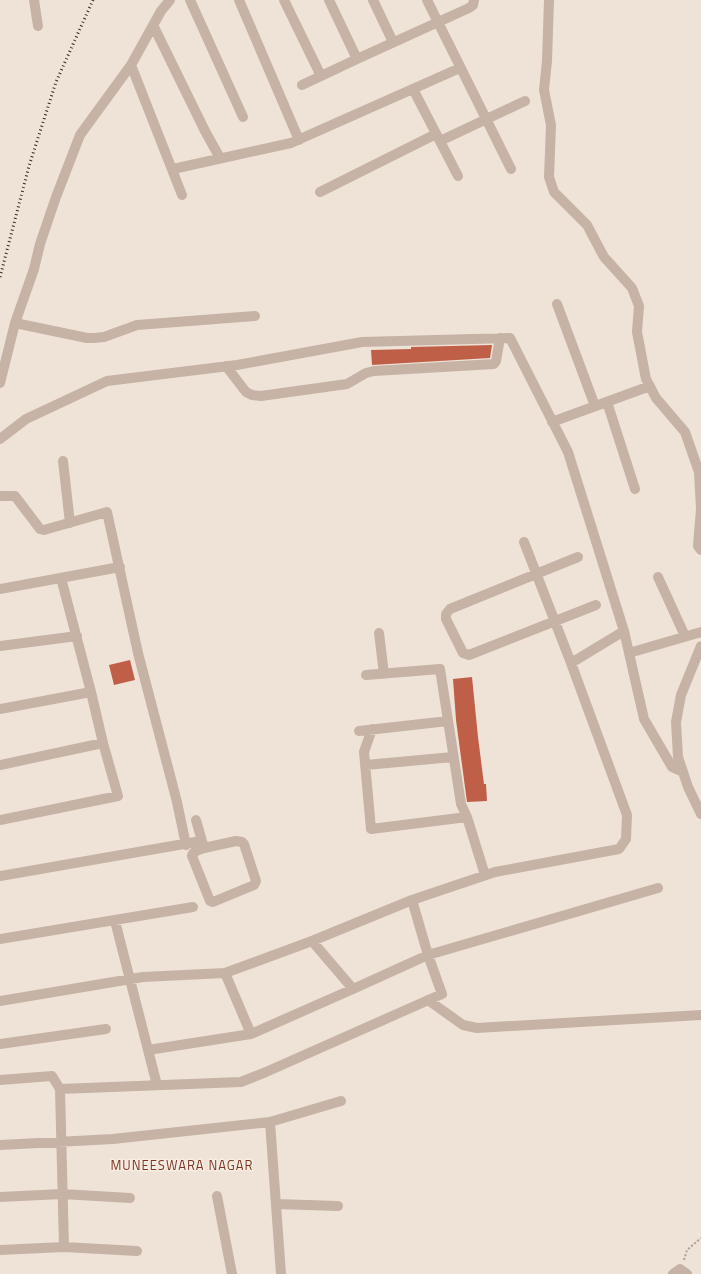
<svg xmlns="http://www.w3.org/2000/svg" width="701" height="1274" font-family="'Titillium Web',sans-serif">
	<rect width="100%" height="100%" fill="#efe3d8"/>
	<path fill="#bf5f47" d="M492,345L490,358L372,365L371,350L411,349V347Z
		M130,660L135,680L114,685L109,665Z
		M472,677L478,737L484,784H486L487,801L467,802L456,720L453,679Z"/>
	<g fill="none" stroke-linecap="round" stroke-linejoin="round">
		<path stroke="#b29d8f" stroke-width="2" stroke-dasharray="2 2" stroke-linecap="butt" d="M684,1260L687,1250L701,1238"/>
		<path stroke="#c6b3a5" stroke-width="10" d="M34,0L38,26
			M190,0L243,117
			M239,0L299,140
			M284,0L321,76
			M329,0L357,59
			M373,0L393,42
			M427,0L511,169
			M549,0L547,61L544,90L551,125L549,177L554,192L587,225L604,257L632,288L639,306L637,332L646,379L656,398L685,432L699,472L701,509L698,546L701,550
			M153,25L205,131L220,158
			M131,65L182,195
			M302,85L357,59L469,8L473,5L474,0
			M413,89L458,176
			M440,141L525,101
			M173,169L291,143L460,68
			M320,192L436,134
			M557,304L595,406
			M15,323L87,338H94L104,337L137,325L255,316
			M226,366L246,392L252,395L261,396L347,384L366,373L374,371L494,364L496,361L500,338
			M0,383L15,323L34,269L40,244L56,197L80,135L131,65L161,11L170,0
			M607,402L635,489
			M552,422L650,386
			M0,439L26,419L107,381L237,365L362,342L510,338L568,452L624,631L644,719L672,767L683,772
			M63,461L70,523
			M0,496H15L40,529L44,530L107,512L138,653L177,802L186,845
			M524,542L571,663
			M578,557L450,609L446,614V619L463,653L469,655L596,605
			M658,577L685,636
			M0,589L120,567
			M379,633L384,674
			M0,646L77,636
			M701,646L681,695L676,722L678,757L688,787L701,814
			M629,653L701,632
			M366,675L440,669L461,804L467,817L485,875
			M0,709L91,692
			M372,729L364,752L371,829L467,817
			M359,731L448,721
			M0,765L103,743L91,692L61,578
			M366,765L453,757
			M0,820L118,796L103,743
			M196,820L204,848C199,850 193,851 192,856L210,901L213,902L254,885L256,881L244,844L242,842L236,841L204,848
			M0,876L201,841
			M115,921L157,1085
			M0,939L193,907
			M312,941L412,900
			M225,973L251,1034L353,989
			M428,1000L463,1025L477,1028L701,1015
			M0,1001L143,977L225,973L312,941L353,989L428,955L658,888
			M0,1044L106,1029
			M148,1050L251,1034
			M0,1080L52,1076L60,1089
			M270,1122L281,1274
			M0,1145L113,1139L270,1122L341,1101
			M217,1196L232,1274
			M0,1197L62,1194L130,1198
			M276,1204L338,1206
			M64,1247L137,1251
			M0,1250L64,1247L60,1089L241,1082L266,1072L442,994L428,955L412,900L495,872L619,849L626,839L627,815L571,663L624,631
			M673,1274L680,1269L687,1274"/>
		<path stroke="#322926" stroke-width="3" stroke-dasharray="1 3" stroke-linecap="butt" d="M0,277L29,166L56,82L93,0"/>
	</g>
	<g text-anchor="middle" stroke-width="3" stroke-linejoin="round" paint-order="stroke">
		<g font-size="13" letter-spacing="1" fill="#7c3524" stroke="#f7eee4">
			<text x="182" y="1170">MUNEESWARA NAGAR</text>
		</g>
	</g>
</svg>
